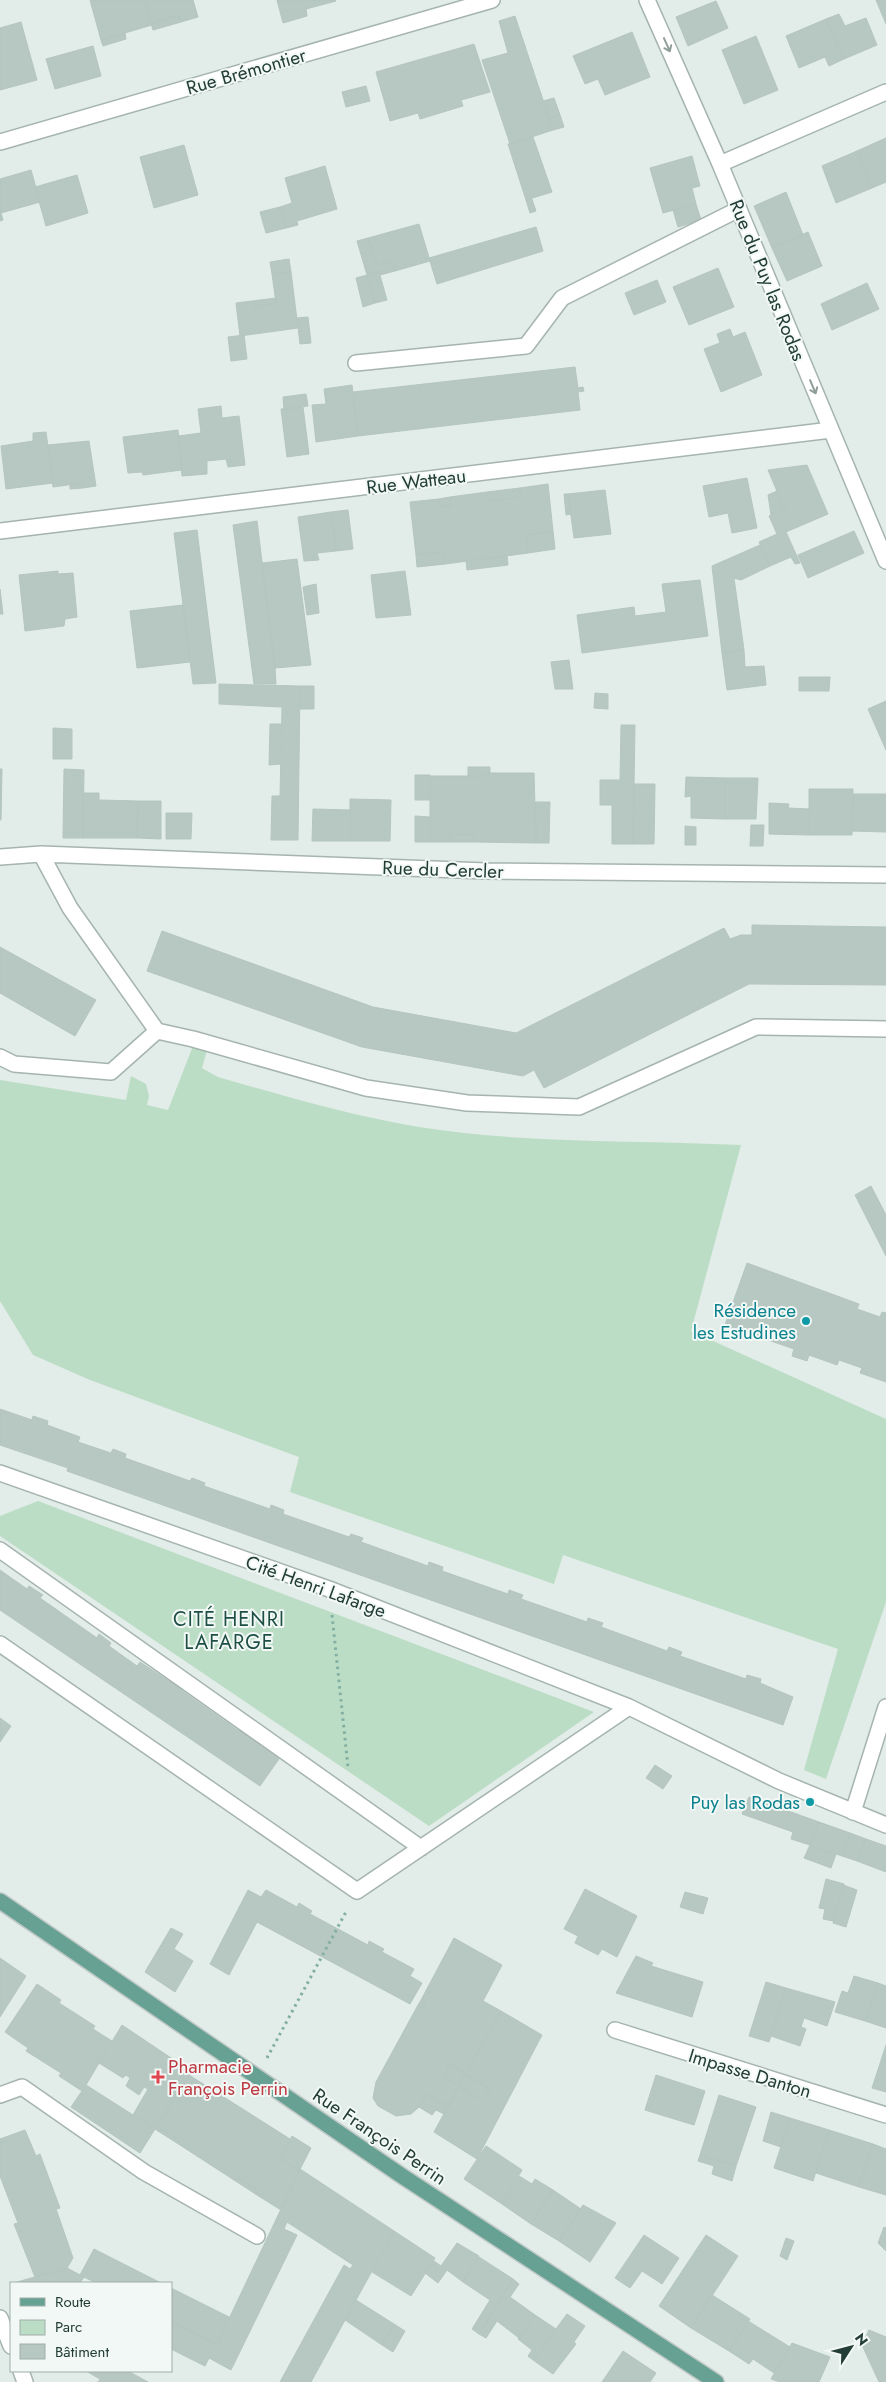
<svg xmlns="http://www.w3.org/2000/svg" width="886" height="2382" font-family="Jost,sans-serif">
	<rect width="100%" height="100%" fill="#e2ece8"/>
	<path fill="#bbddc5" d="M193,1046L207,1050L202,1068L218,1077C284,1096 351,1116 419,1127C525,1144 634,1140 741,1145L691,1331L886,1419V1602L826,1779L804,1770L838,1649L563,1555L554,1584L290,1492L299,1457L90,1380L33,1355L0,1301V1080L126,1100L131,1076L146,1084L149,1096L147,1105L168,1110Z
		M38,1501L594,1712L429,1826L0,1536V1516Z"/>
	<path fill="#b7c7c1" stroke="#b4c6bf" d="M90,0H144L152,25L101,40Z
		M144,0H193L198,17L181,22L178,15L151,23Z
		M277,0H335L336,1L306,9L307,16L283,23Z
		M876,0H886V24Z
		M716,1L728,28L688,46L676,17Z
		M839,14L845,26L866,18L877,45L844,59L826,19Z
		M178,15L181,22L153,30L151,23Z
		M515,16L553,130L510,144L482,60L508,53L499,21Z
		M826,19L844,59L829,66L825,57L799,68L786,36Z
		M21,22L37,80L0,90V28Z
		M632,32L650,77L605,95L598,79L585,84L573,56Z
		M125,33L126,39L103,46L101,40Z
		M756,36L778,90L744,104L722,50Z
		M474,44L490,92L461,100L463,106L420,119L418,113L390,121L376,72Z
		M93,46L101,76L55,89L46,59Z
		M366,86L370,101L346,107L342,92Z
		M554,98L560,115L548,118L543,101Z
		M560,115L564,127L553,130L548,118Z
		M533,137L552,192L526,200L508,144Z
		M886,138V182L872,188L857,151Z
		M184,145L198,195L154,208L140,157Z
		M857,151L872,188L836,203L822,166Z
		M692,156L700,186L692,188L696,204L663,213L650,168Z
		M325,166L337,209L297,221L298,225L286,228L280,207L292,203L285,178Z
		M31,170L40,202L1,213L3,220L0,221V179Z
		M77,175L88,213L46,226L35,187Z
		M786,192L803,235L772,248L754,206Z
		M532,199L536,211L530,213L526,200Z
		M696,204L701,220L678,227L673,210Z
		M280,207L286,228L266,233L260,212Z
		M419,224L430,261L395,271L393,261L378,265L368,238Z
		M536,227L543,251L437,284L429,258Z
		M808,232L822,266L787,281L772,248Z
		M368,238L378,265L393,261L395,271L380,275L379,272L367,275L357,241Z
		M289,259L291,272L272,274L270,262Z
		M718,268L734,307L689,325L673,287Z
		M291,272L298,328L240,336L236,303L252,301L253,307L276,303L272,274Z
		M379,272L387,300L375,303L367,275Z
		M367,275L375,303L363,307L356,278Z
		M657,280L666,302L634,315L625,293Z
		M867,283L879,309L832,330L821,304Z
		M276,298V303L253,307L252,301Z
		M308,317L311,343L300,344L297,318Z
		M730,329L733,337L745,332L762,375L721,392L704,349L720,343L717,334Z
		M244,335L247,359L231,361L228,337Z
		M575,367L578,388L583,387L584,391L578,392L580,410L358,436L353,392Z
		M352,385L358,436L316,442L312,405L326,404L324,389Z
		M306,394L308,406L284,409L283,397Z
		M221,406L222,418L239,416L245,465L228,467L226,459L207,461V474L182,476L178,436L201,433L198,409Z
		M303,407L309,454L287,457L281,409Z
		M178,430L182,470L143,475L142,472L128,473L123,437Z
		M46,432L53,483L6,489L1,446L33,441V433Z
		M89,441L96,486L83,488L82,483L53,487L48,445Z
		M807,465L828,514L786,532L800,563L795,564L791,557L770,566L759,542L777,534L769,516L785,510L768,470Z
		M747,478L757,528L732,533L728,513L709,517L703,486Z
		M82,483L83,488L70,489V485Z
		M548,484L553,531L526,535L528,553L445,564L443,552L416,555L410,502L439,499L440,507L451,506L450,497L487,492L488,501L521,497L520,488Z
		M520,488L521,497L488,501L487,492Z
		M605,490L611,534L574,538L568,494Z
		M777,491L785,510L771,515L768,495Z
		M564,494H568L571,514L566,515Z
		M450,497L451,506L440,507L439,499Z
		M348,510L353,549L336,551L331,512Z
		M331,512L336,551L317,553L319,560L304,561L298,517Z
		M257,521L275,668L276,684H254L233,525Z
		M197,530L216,683L193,684L174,533Z
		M553,531L555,549L528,553L526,535Z
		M854,531L864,553L808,578L798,555Z
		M760,545L770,566L741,580L734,578L744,650L722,653L712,566Z
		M443,552L445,564L417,567L416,555Z
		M507,556L508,565L467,570L466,561Z
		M297,559L311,665L275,668L262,563Z
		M58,571V574L73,573L77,617L65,619L64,626L25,631L19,575Z
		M405,571L411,615L376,618L371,575Z
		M700,580L708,636L582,653L577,615L634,607L635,616L666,612L662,584Z
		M316,584L319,613L307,615L303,587Z
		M0,589L3,614H0Z
		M183,605L190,662L137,668L130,611Z
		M744,650L745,667L764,666L766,685L727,690L722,653Z
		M569,660L573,689H555L551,662Z
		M799,677H830L829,691H799Z
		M219,684L300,686L298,840H271L272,796H280L282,707L219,704Z
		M300,686H314V709H300Z
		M595,693L608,694V709L594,708Z
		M886,701V750L868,709Z
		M270,724H281L280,764L269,765Z
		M621,725H635L633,844H612V805H600V780H620Z
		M53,728L72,729V759H53Z
		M468,767H490V773H485V776H468Z
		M0,769H2L1,820H0Z
		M64,769L84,770L83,838H63Z
		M485,773H534L536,843L474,842V834H449V842H430V776H485Z
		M415,775H430V800H415Z
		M686,777L725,778V819L691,818V796L685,797Z
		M725,778H758L756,819H725Z
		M634,784H655L654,844H633Z
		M809,789H853L852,835H809Z
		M83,793H99V800L138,801L137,838H83Z
		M853,794H886V832L852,831Z
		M350,799L391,800L390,841H350Z
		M138,801H161V839L137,838Z
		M535,802H550L549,843H536Z
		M769,803L789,804L788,808L809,809V835L769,834Z
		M313,809L350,810V841H312Z
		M166,813H192L191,839H166Z
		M415,816L430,817V842H415Z
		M751,825H764L763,846H750Z
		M685,826L696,827V845H685Z
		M449,834H474V842H449Z
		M752,925L886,927V985L749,984L544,1088L534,1070L523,1076L362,1047L147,971L162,931L373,1007L516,1033L724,928L730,939L741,935H752Z
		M0,947L96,1000L75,1036L0,993Z
		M871,1186L886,1215V1256L855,1195Z
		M747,1263L859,1304L857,1309L880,1317L882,1312L886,1313V1382L860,1373L862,1368L839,1360L837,1365L809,1355L807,1361L792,1356L794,1349L725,1325Z
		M0,1409L32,1420L33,1416L48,1421L47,1425L80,1437L78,1442L111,1453L113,1449L126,1454L125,1458L190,1481L192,1478L205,1483L204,1486L270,1509L271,1505L284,1510L283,1514L349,1537L351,1534L363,1538L361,1542L428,1566L429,1562L443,1567L442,1571L508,1594L509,1590L523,1595L521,1599L587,1622L588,1618L603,1623L601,1627L667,1651L669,1647L682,1652L680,1656L746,1679L747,1675L761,1679L760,1683L793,1697L783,1725L67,1471L68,1468L0,1445Z
		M0,1570L27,1589L29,1586L43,1595L40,1598L97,1638L99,1634L111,1643L109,1646L137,1666L140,1662L169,1681L171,1679L184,1687L181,1690L239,1731L242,1727L254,1735L251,1738L279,1759L260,1786L0,1610Z
		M0,1718L11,1726L0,1742Z
		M655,1765L672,1776L663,1789L646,1778Z
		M749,1797L819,1822L810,1845L791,1839L793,1832L742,1814Z
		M819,1822L850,1833L842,1856L810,1845Z
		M850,1833L866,1839L857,1861L842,1856Z
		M866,1839L886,1846V1872L857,1861Z
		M810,1845L836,1854L831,1868L804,1858Z
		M826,1879L844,1884L833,1921L823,1919L825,1909L819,1908Z
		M843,1885L857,1890L846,1927L833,1923Z
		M585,1889L637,1916L617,1957L602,1949L598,1955L575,1943L578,1936L564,1929Z
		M248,1890L261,1897L266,1890L297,1907L299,1903L312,1911L310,1914L368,1945L369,1941L384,1949L382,1952L414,1969L410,1976L422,1983L410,2004L257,1922L229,1975L210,1964Z
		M685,1892L708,1898L703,1914L680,1907Z
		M171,1928L183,1934L174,1949L193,1961L175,1992L145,1972Z
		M454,1938L502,1965L483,2001L501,2011L466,2074L450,2064L444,2077L459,2086L449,2107L427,2094L419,2107L411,2114L396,2116L378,2106L373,2098L376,2082L418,2005L423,2008L426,2002L421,2000Z
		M636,1956L653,1963L651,1966L703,1982L692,2017L616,1993Z
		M0,1958L26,1976L0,2017Z
		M854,1976L878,1983L865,2021L835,2012L842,1991L848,1993Z
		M766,1982L786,1988L769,2042L749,2036Z
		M878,1983L886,1986V2028L865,2021Z
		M37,1984L61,2000L59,2003L95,2026L93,2029L112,2041L86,2085L155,2129L140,2153L71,2107L82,2091L59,2076L61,2073L26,2051L28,2048L5,2032Z
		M786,1988L835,2002L827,2026L804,2018L801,2027L806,2029L800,2046L771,2036Z
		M421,2000L426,2002L423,2008L418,2005Z
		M501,2011L542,2035L477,2159L434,2132L459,2086L483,2100L490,2089L466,2074Z
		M122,2025L192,2072L155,2129L133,2115L148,2089L144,2087L139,2095L126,2086L130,2078L126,2075L123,2078L99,2063Z
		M886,2045V2092L872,2088Z
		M450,2064L466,2074L459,2086L444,2077Z
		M466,2074L490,2089L483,2100L459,2086Z
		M189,2075L290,2139L281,2159L299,2171L281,2210L257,2195L256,2189L239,2178L234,2180L180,2145L178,2139L163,2130L158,2131L155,2129Z
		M656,2075L705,2091L694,2125L645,2110Z
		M427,2094L449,2107L444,2114L436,2110L432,2115L419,2107Z
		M719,2095L756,2107L736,2166L700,2155Z
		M771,2112L790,2118L781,2147L763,2141Z
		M790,2118L829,2130L813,2181L774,2168Z
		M25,2130L36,2156L40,2154L60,2208L56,2209L73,2258L67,2268L35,2277L14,2224L18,2223L0,2176V2139Z
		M163,2130L178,2139L180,2145L158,2131Z
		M829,2130L873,2144L859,2187L816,2173Z
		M292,2136L311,2148L299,2171L281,2159Z
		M873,2144L886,2149V2195L859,2187Z
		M486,2146L522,2170L502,2204L464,2179Z
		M700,2155L736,2166L732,2181L712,2174L714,2166L698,2161Z
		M300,2169L394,2231L311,2382H280L344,2265L350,2269L353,2265L287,2222L284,2229L297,2235L231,2370L209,2358L205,2366L171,2349V2321L217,2344Z
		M519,2176L532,2184L535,2179L553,2190L531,2224L502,2204Z
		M239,2178L256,2189L257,2195L234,2180Z
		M553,2190L581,2209L559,2241L531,2224Z
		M583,2205L616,2223L590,2262L559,2241Z
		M884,2227L886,2228V2251L878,2243Z
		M394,2231L435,2258L411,2296L372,2272Z
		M644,2235L679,2258L662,2284L642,2271L630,2288L615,2278Z
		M706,2235L738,2256L691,2328L659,2306Z
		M786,2238L794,2241L787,2260L780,2256Z
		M457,2243L479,2256L463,2282L447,2270L438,2283L425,2273L434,2261L441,2266Z
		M94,2249L161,2283H96L80,2275Z
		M479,2257L513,2279L479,2334L472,2329L490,2300L463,2282Z
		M67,2268L84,2277L80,2283L17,2282Z
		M513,2279L519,2284L510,2297L535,2315L519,2338L497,2321L486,2338L479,2334Z
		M171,2288L229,2317L217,2344L171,2321Z
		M712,2295L750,2319L729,2351L691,2328Z
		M356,2300L394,2324L382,2345L345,2320Z
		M567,2314L585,2326L574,2342L576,2344L553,2374L533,2360Z
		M535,2315L556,2329L533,2360L528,2356L532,2350L518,2339Z
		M748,2321L790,2347L774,2373L753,2359L749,2364L729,2351Z
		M394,2324L405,2331L393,2352L382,2345Z
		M869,2330L886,2337V2382H879L862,2345Z
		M792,2343L830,2357L819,2382H780L771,2379Z
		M623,2351L656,2373L650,2382H602Z
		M86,2371H128L148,2382H98L100,2379Z"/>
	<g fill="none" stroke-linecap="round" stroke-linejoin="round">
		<defs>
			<path id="minor" d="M647,0L720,164L886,561
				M0,142L492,0
				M720,164L886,92
				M356,363L526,346L562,298L739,209
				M0,531L831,430
				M41,854L70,908L157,1031
				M0,857L41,854L486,871L886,875
				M0,1057L14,1064L111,1072L157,1031L193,1039L366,1088L467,1103L579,1107L756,1027L886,1029
				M0,1473L329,1589L629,1707L779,1781L886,1825
				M0,1550L421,1848
				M0,1644L357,1891L629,1707
				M853,1812L886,1707
				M615,2030L886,2115
				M0,2095L22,2087L144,2172L257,2236
				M0,2318L11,2346
				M21,2371L25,2382"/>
			<path id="major" d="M0,1901L402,2176L716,2382"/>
		</defs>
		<use href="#minor" stroke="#a5b4af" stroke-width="18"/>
		<use href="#major" stroke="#c1c9c7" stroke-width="18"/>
		<path stroke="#82afa2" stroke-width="3" stroke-dasharray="2.5 4" stroke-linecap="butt" d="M332,1615L348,1767
			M267,2058L347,1910"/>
		<use href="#minor" stroke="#fff" stroke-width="15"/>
		<use href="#major" stroke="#66a193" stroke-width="15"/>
	</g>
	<defs><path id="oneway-shaft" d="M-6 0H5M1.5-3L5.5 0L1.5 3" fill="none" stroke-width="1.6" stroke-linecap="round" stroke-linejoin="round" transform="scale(1.25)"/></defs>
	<g stroke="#909e9a">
		<use href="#oneway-shaft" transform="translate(667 45) rotate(66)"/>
		<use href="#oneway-shaft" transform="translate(813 387) rotate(67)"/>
	</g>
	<g fill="#0f9aa8" stroke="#f2f8f5" stroke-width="2">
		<circle cx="806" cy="1321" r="5"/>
		<circle cx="810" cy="1802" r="5"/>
	</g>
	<path fill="#e0444e" stroke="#f2f8f5" stroke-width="2" d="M155.5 2069.5h5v5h5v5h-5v5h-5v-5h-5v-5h5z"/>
	<g text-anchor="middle" stroke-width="4" stroke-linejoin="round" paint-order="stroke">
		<g font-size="19" fill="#223d36" stroke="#f2f8f5">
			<text transform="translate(246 71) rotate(-16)" y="7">Rue Brémontier</text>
			<text transform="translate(768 280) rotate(68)" y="7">Rue du Puy las Rodas</text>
			<text transform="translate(416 481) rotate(-7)" y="7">Rue Watteau</text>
			<text transform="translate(443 869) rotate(2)" y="7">Rue du Cercler</text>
			<text transform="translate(316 1586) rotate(20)" y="7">Cité Henri Lafarge</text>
			<text transform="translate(750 2073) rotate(17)" y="7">Impasse Danton</text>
			<text transform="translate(380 2136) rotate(34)" y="7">Rue François Perrin</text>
		</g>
		<g font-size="19" fill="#0d838f" stroke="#f2f8f5" text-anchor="end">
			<text x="796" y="1317">Résidence<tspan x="796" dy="22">les Estudines</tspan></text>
			<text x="800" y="1809">Puy las Rodas</text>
		</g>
		<g font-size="19" fill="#be3a42" stroke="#f2f8f5" text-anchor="start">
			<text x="168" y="2073">Pharmacie<tspan x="168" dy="22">François Perrin</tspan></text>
		</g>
		<g font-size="20" letter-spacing="1" fill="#1e4f44" stroke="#f2f8f5">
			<text x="229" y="1626">CITÉ HENRI<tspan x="229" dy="23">LAFARGE</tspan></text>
		</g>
	</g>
	<rect x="10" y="2282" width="162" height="90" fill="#f2f8f5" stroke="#9fada9"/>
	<rect x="20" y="2298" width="25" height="8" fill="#66a193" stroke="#9fada9"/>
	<text x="55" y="2307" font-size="15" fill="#223d36">Route</text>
	<rect x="20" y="2320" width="25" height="15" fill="#bbddc5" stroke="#9fada9"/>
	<text x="55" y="2332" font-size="15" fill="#223d36">Parc</text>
	<rect x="20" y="2344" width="25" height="15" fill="#b7c7c1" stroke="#9fada9"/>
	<text x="55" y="2357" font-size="15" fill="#223d36">Bâtiment</text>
	<g transform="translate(851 2347) rotate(54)" stroke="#f2f8f5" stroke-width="4" paint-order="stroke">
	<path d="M0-4L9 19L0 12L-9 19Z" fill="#223d36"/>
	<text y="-8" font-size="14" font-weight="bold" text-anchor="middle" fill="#223d36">N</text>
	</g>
</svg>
